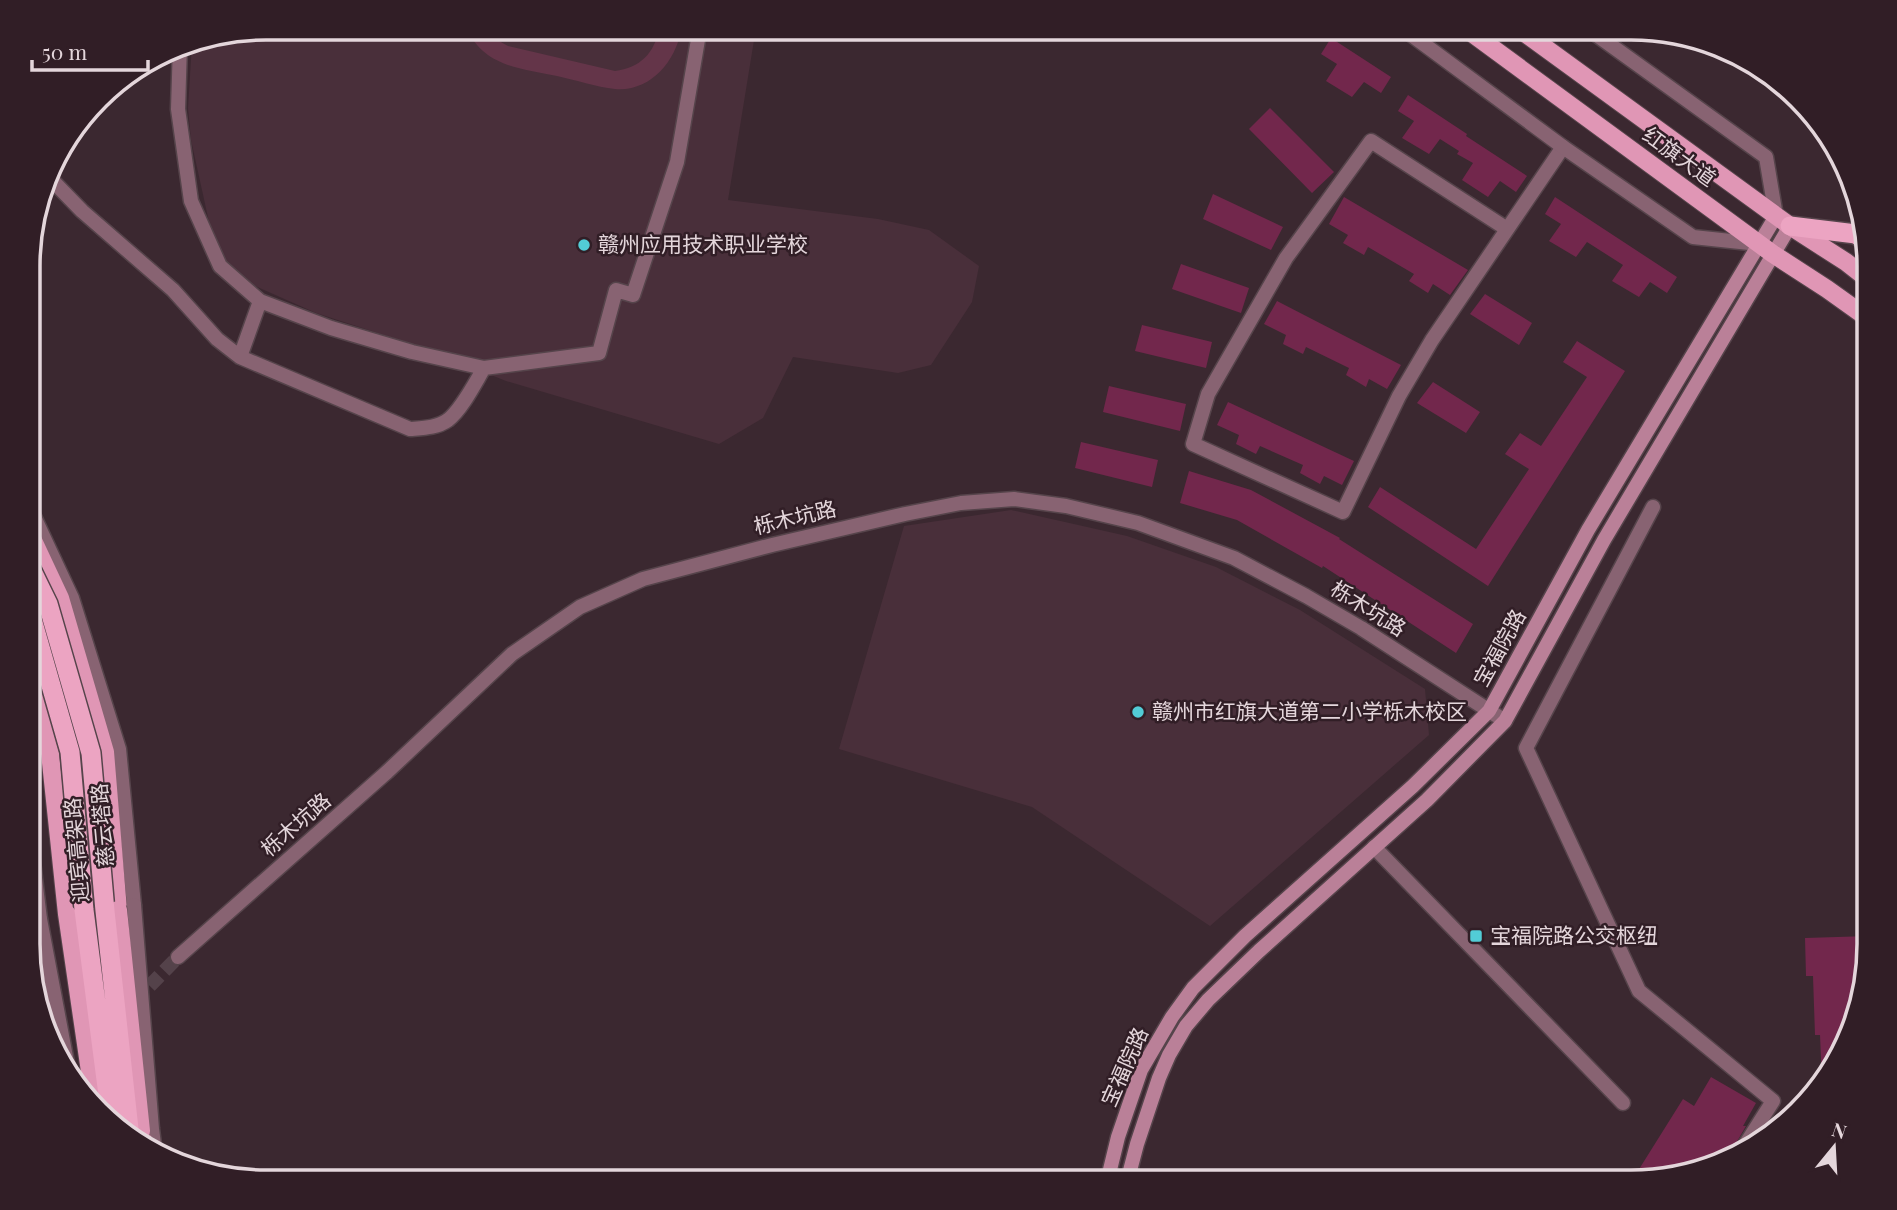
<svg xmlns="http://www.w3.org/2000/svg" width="1897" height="1210" font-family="'Playfair Display','Noto Sans SC',serif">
	<rect width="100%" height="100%" fill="#3b2830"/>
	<path fill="#492f3a" d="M266,28H756L728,200L878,219L929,230L979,266L972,302L931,365L898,373L793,357L763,418L719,444L506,381L424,348L316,313L253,285L224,260L211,231L191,140L188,108L192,43Z
		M1011,510L1127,536L1216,567L1300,610L1425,689L1429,735L1210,926L1032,807L839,749L904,526Z"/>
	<path fill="#643549" d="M466,28H487L499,41L508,46L615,71C640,68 655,53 659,28H681V31C675,62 650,92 615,89C596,87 576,80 557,76C519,68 485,67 466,28Z"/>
	<path fill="#72274c" d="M1331,38L1391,77L1381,93L1364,82L1352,97L1326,81L1337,64L1321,54Z
		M1408,95L1467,134L1466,136L1527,176L1516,192L1500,181L1488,197L1462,180L1473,163L1457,154L1459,151L1440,139L1429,154L1402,138L1414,121L1398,111Z
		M1270,108L1334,172L1312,193L1249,129Z
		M1213,194L1283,227L1271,250L1203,219Z
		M1344,197L1468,270L1450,295L1433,284L1428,293L1409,281L1414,274L1368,247L1364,255L1343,243L1348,235L1329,224Z
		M1555,197L1677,277L1667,293L1650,282L1639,297L1612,281L1623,265L1587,242L1576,257L1549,241L1561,224L1545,214Z
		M1181,264L1249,288L1241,313L1172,289Z
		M1485,294L1532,323L1519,345L1470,314Z
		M1277,301L1401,365L1387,389L1369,379L1366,387L1346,375L1349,368L1306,347L1303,354L1283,344L1286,335L1264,324Z
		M1142,325L1212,342L1206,368L1135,351Z
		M1577,341L1625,371L1488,586L1368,507L1380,487L1476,549L1529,469L1505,454L1520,433L1541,446L1587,377L1563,362Z
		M1433,382L1480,412L1466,433L1417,403Z
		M1109,386L1186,404L1180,431L1103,412Z
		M1228,402L1354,461L1342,485L1324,476L1320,484L1300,473L1303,465L1260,446L1256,454L1236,444L1239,435L1217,425Z
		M1081,442L1158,460L1152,487L1075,468Z
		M1189,471L1251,490L1340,538L1339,539L1473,624L1456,653L1323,566L1322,568L1237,520L1180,503Z
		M1869,936V959L1829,1076L1822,1082L1820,1035H1815L1813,976H1806L1805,938Z
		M1711,1077L1756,1103L1743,1126H1746L1728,1157L1646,1182H1631L1683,1099L1694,1106Z"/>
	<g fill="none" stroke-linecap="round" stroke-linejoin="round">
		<path stroke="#54424a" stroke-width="14" stroke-dasharray="14 7" stroke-linecap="butt" d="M135,1001L178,957"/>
		<defs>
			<path id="minor" d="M180,45L178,109L191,201L220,266L260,301L331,328L412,352L484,368
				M48,176L82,211L173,290L217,339L240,357L410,429C423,428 437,428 448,420C462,409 475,383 484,368L599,353L616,290L633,295L677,162L700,28
				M1507,229L1371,141L1286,258L1208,394L1193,444L1343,512L1399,396L1432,340L1563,147
				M240,357L260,301
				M1653,507L1526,748L1639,991L1773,1101L1740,1153
				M1374,847L1623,1103"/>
			<path id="tertiary" d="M1402,28L1563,147L1693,237L1759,244
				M1587,28L1766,157L1776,216
				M30,508L72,598L119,749L134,905
				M30,837L40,919
				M178,957L387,772L512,654L580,607L643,579L772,545L905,514L961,503L1014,499L1066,506L1138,523L1234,558L1306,596L1361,628L1505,721
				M152,1129L155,1152"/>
			<path id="secondary" d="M1107,1182L1118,1137L1141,1070L1172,1017L1193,988L1245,936L1413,786L1489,711L1588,530L1776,216
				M1127,1182L1137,1144L1159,1078L1169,1055L1186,1026L1208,1000L1259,951L1427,800L1505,721L1604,540L1790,226"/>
			<path id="primary" d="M1465,28L1773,254L1827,289L1869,319
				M1518,28L1790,226L1846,262L1869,280
				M30,534L60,598L105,752L118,910
				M30,681L50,753L67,914
				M141,1131L144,1147"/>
			<path id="trunk" d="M1790,226L1856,234L1865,241"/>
		</defs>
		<use href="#minor" stroke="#56444b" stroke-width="17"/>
		<use href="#tertiary" stroke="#56444b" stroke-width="17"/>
		<use href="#secondary" stroke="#56444b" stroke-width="17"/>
		<use href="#primary" stroke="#56444b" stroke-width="20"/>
		<use href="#trunk" stroke="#56444b" stroke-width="22"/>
		<use href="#minor" stroke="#886372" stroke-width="14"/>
		<use href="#tertiary" stroke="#886372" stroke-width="14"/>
		<use href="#secondary" stroke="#ba8098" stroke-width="14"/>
		<use href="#primary" stroke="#e096b5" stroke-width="18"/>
		<use href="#trunk" stroke="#eca4c2" stroke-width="19"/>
		<defs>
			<path id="tertiary-bridge" d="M134,905L152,1129
				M40,919L69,1073"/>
			<path id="primary-bridge" d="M118,910L141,1131
				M67,914L94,1099"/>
			<path id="trunk-bridge" d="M30,567L48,604L91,753L105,911L130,1138
				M30,612L70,752L84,910L111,1118"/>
		</defs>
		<use href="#tertiary-bridge" stroke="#56444b" stroke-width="17" stroke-linecap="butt"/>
		<use href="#primary-bridge" stroke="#56444b" stroke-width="20" stroke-linecap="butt"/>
		<use href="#trunk-bridge" stroke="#56444b" stroke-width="22" stroke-linecap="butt"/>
		<use href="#tertiary-bridge" stroke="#886372" stroke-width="14"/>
		<use href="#primary-bridge" stroke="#e096b5" stroke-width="18"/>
		<use href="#trunk-bridge" stroke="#eca4c2" stroke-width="19"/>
	</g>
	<g fill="#52ccd6" stroke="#311e26" stroke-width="2.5">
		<circle cx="584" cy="245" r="7"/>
		<circle cx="1138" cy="712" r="7"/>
		<rect x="1469" y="929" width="14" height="14" rx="3.5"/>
	</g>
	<g text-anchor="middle" stroke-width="5" stroke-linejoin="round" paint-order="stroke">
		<g font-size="21" fill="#e4d6db" stroke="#311e26">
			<text transform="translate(1679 157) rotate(36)" y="7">红旗大道</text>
			<text transform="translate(795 518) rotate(-13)" y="7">栎木坑路</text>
			<text transform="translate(1368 609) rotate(32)" y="7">栎木坑路</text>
			<text transform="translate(1500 648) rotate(-61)" y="7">宝福院路</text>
			<text transform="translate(103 825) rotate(-95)" y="7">慈云塔路</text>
			<text transform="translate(296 825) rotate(-41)" y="7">栎木坑路</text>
			<text transform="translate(77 850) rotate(-95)" y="7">迎宾高架路</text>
			<text transform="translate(1125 1067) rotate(-66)" y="7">宝福院路</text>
		</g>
		<g font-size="21" fill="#e4d6db" stroke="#311e26" text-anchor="start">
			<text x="598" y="252">赣州应用技术职业学校</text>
			<text x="1152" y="719">赣州市红旗大道第二小学栎木校区</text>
			<text x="1490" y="943">宝福院路公交枢纽</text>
		</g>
	</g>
	<path d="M0 0H1897V1210H0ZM266 40H1631A226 226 0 0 1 1857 266V944A226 226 0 0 1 1631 1170H266A226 226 0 0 1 40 944V266A226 226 0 0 1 266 40Z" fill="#311e26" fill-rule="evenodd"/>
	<path fill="none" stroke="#e4d6db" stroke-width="3.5" d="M266 40H1631A226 226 0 0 1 1857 266V944A226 226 0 0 1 1631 1170H266A226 226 0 0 1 40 944V266A226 226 0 0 1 266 40Z"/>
	<g transform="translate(1834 1147) rotate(18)" stroke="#311e26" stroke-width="5" paint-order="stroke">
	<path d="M0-5L12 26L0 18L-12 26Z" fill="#e4d6db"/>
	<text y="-10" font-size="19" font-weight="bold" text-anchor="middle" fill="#e4d6db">N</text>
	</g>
	<path d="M32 60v10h116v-10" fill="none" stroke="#e4d6db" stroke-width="3.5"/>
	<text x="42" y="60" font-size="21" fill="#e4d6db" stroke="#311e26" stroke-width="5" paint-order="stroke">50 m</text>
</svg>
